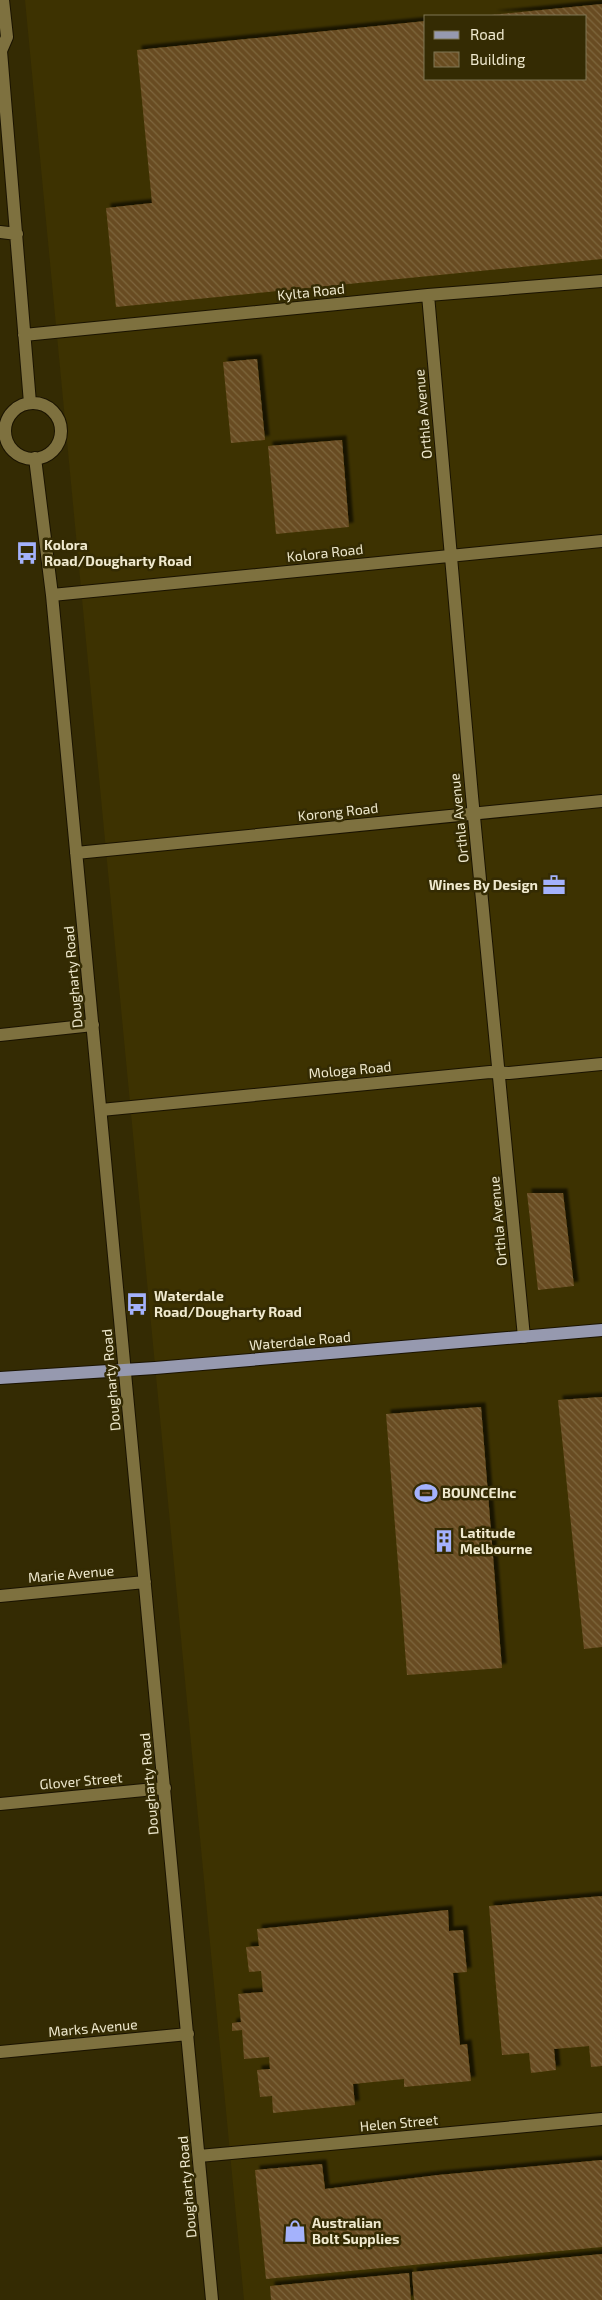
<svg xmlns="http://www.w3.org/2000/svg" width="602" height="2300" font-family="'Exo 2',sans-serif">
	<defs>
		<pattern id="building-back-hatch" width="6" height="6" patternUnits="userSpaceOnUse" patternTransform="scale(1.25)"><rect width="6" height="6" fill="#684c20"/><path d="M-1 5l2 2M0 0l6 6M5-1l2 2" fill="none" stroke="#7e663f"/></pattern>
		<filter id="shadow"><feDropShadow dx="4.5" dy="-4.5" stdDeviation="1" flood-color="#0009"/></filter>
	</defs>
	<rect width="100%" height="100%" fill="#342b03"/>
	<path fill="#3d3201" fill-rule="evenodd" d="M25,0H602V2300H244ZM426,16H586V79H426Z"/>
	<path fill="url(#building-back-hatch)" filter="url(#shadow)" d="M602,4V259L116,307L106,208L152,203L137,50L426,21V79H586V16L491,15Z
		M257,359L265,440L231,443L223,362Z
		M342,440L349,527L276,534L268,446Z
		M527,1193H563L574,1286L538,1290Z
		M602,1397V1647L584,1649L558,1400Z
		M481,1407L502,1668L407,1675L386,1414Z
		M602,1896V2066L591,2067L589,2046L579,2047L554,2049L556,2070L531,2073L529,2053L502,2055L489,1906Z
		M448,1910L449,1931L463,1930L467,1972L453,1973L460,2045L467,2044L471,2081L404,2087V2079L353,2084L355,2105L273,2113L272,2096L260,2097L257,2070L270,2069L269,2057L244,2059L242,2030L232,2031V2023L241,2022L238,1994L263,1992L261,1971L249,1972L246,1947L259,1946L257,1929Z
		M602,2160V2247L266,2279L255,2170L322,2164L325,2189L438,2175Z
		M602,2254V2300H414L412,2272Z
		M409,2273L411,2300H271L270,2286Z"/>
	<g fill="none" stroke-linecap="round" stroke-linejoin="round">
		<defs>
			<path id="minor" d="M3,0L7,37L1,51L30,403
				M0,232L17,234
				M428,295L472,796L524,1337
				M24,335L428,295L602,281
				M5 431a28 28 0 1 1 56 0a28 28 0 1 1-56 0Z
				M35,458L52,595L212,2300
				M52,595L602,541
				M76,853L602,801
				M0,1035L93,1025
				M101,1110L490,1072L509,1073L602,1064
				M0,1596L145,1582
				M0,1804L165,1788
				M0,2052L188,2034
				M199,2156L602,2119"/>
			<path id="major" d="M0,1378L155,1368L602,1330"/>
		</defs>
		<use href="#minor" stroke="#1a1300" stroke-width="14"/>
		<use href="#major" stroke="#1a1300" stroke-width="14"/>
		<use href="#minor" stroke="#7e713f" stroke-width="12"/>
		<use href="#major" stroke="#9699af" stroke-width="12"/>
	</g>
	<defs>
		<symbol id="bus-bare" viewBox="-9 -9 18 18"><path d="M-5-6H5V4H4V6H2V4H-2V6H-4V4H-5ZM-3.5-4V0h7V-4ZM-3.5 1.2v1.5H-2V1.2ZM2 1.2v1.5H3.5V1.2Z" fill="#a4b2fc" stroke="#342b03" stroke-width="2.5" paint-order="stroke"/></symbol>
		<symbol id="office-bare" viewBox="-9 -9 18 18"><path d="M-6-3h4V-5.5h4V-3h4V5H-6ZM-1-4.5V-3h2v-1.5ZM-6 0V1H6V0Z" fill="#a4b2fc" stroke="#342b03" stroke-width="2.5" paint-order="stroke"/></symbol>
		<symbol id="stadium-bare" viewBox="-9 -9 18 18"><path d="M0-5a6.5 5 0 1 0 0 10a6.5 5 0 1 0 0-10ZM-3.5-1.8h7v3.6h-7Z" fill="#a4b2fc" stroke="#342b03" stroke-width="2.5" paint-order="stroke"/></symbol>
		<symbol id="building-bare" viewBox="-9 -9 18 18"><path d="M-4-6H4V6H1V3H-1V6H-4ZM-2.5-4.3h1.7v1.8h-1.7ZM.8-4.3h1.7v1.8H.8ZM-2.5-1h1.7V.8h-1.7ZM.8-1h1.7V.8H.8Z" fill="#a4b2fc" stroke="#342b03" stroke-width="2.5" paint-order="stroke"/></symbol>
		<symbol id="shop-bare" viewBox="-9 -9 18 18"><path d="M-5-2.5h2.3a2.7 3.5 0 0 1 5.4 0H5L5.5 6h-11ZM-1.5-2.5h3a1.5 2.3 0 0 0-3 0Z" fill="#a4b2fc" stroke="#342b03" stroke-width="2.5" paint-order="stroke"/></symbol>
	</defs>
	<g fill-rule="evenodd">
		<use href="#bus-bare" x="11" y="537" width="32" height="32"/>
		<use href="#office-bare" x="538" y="869" width="32" height="32"/>
		<use href="#bus-bare" x="121" y="1288" width="32" height="32"/>
		<use href="#stadium-bare" x="410" y="1477" width="32" height="32"/>
		<use href="#building-bare" x="428" y="1525" width="32" height="32"/>
		<use href="#shop-bare" x="279" y="2215" width="32" height="32"/>
	</g>
	<g text-anchor="middle" stroke-width="5" stroke-linejoin="round" paint-order="stroke">
		<g font-size="14" fill="#efe9ce" stroke="#342b03">
			<text transform="translate(311 292) rotate(-6)" y="5">Kylta Road</text>
			<text transform="translate(423 414) rotate(-95)" y="5">Orthla Avenue</text>
			<text transform="translate(325 553) rotate(-6)" y="5">Kolora Road</text>
			<text transform="translate(338 812) rotate(-6)" y="5">Korong Road</text>
			<text transform="translate(459 818) rotate(-96)" y="5">Orthla Avenue</text>
			<text transform="translate(73 977) rotate(-95)" y="5">Dougharty Road</text>
			<text transform="translate(350 1070) rotate(-5)" y="5">Mologa Road</text>
			<text transform="translate(498 1221) rotate(-95)" y="5">Orthla Avenue</text>
			<text transform="translate(300 1341) rotate(-5)" y="5">Waterdale Road</text>
			<text transform="translate(111 1380) rotate(-95)" y="5">Dougharty Road</text>
			<text transform="translate(71 1574) rotate(-5)" y="5">Marie Avenue</text>
			<text transform="translate(81 1781) rotate(-5)" y="5">Glover Street</text>
			<text transform="translate(149 1784) rotate(-95)" y="5">Dougharty Road</text>
			<text transform="translate(93 2028) rotate(-5)" y="5">Marks Avenue</text>
			<text transform="translate(399 2123) rotate(-5)" y="5">Helen Street</text>
			<text transform="translate(187 2187) rotate(-95)" y="5">Dougharty Road</text>
		</g>
		<g font-size="14" font-weight="bold" fill="#efe9ce" stroke="#342b03" text-anchor="start">
			<text x="44" y="550">Kolora<tspan x="44" dy="16">Road/Dougharty Road</tspan></text>
			<text x="538" y="890" text-anchor="end">Wines By Design</text>
			<text x="154" y="1301">Waterdale<tspan x="154" dy="16">Road/Dougharty Road</tspan></text>
			<text x="442" y="1498">BOUNCEInc</text>
			<text x="460" y="1538">Latitude<tspan x="460" dy="16">Melbourne</tspan></text>
			<text x="312" y="2228">Australian<tspan x="312" dy="16">Bolt Supplies</tspan></text>
		</g>
	</g>
	<rect x="424" y="15" width="162" height="65" fill="#342b03" stroke="#7f7754"/>
	<rect x="434" y="31" width="25" height="8" fill="#9699af" stroke="#7f7754"/>
	<text x="470" y="40" font-size="15" fill="#efe9ce">Road</text>
	<rect x="434" y="52" width="25" height="15" fill="url(#building-back-hatch)" stroke="#7f7754"/>
	<text x="470" y="65" font-size="15" fill="#efe9ce">Building</text>
</svg>
